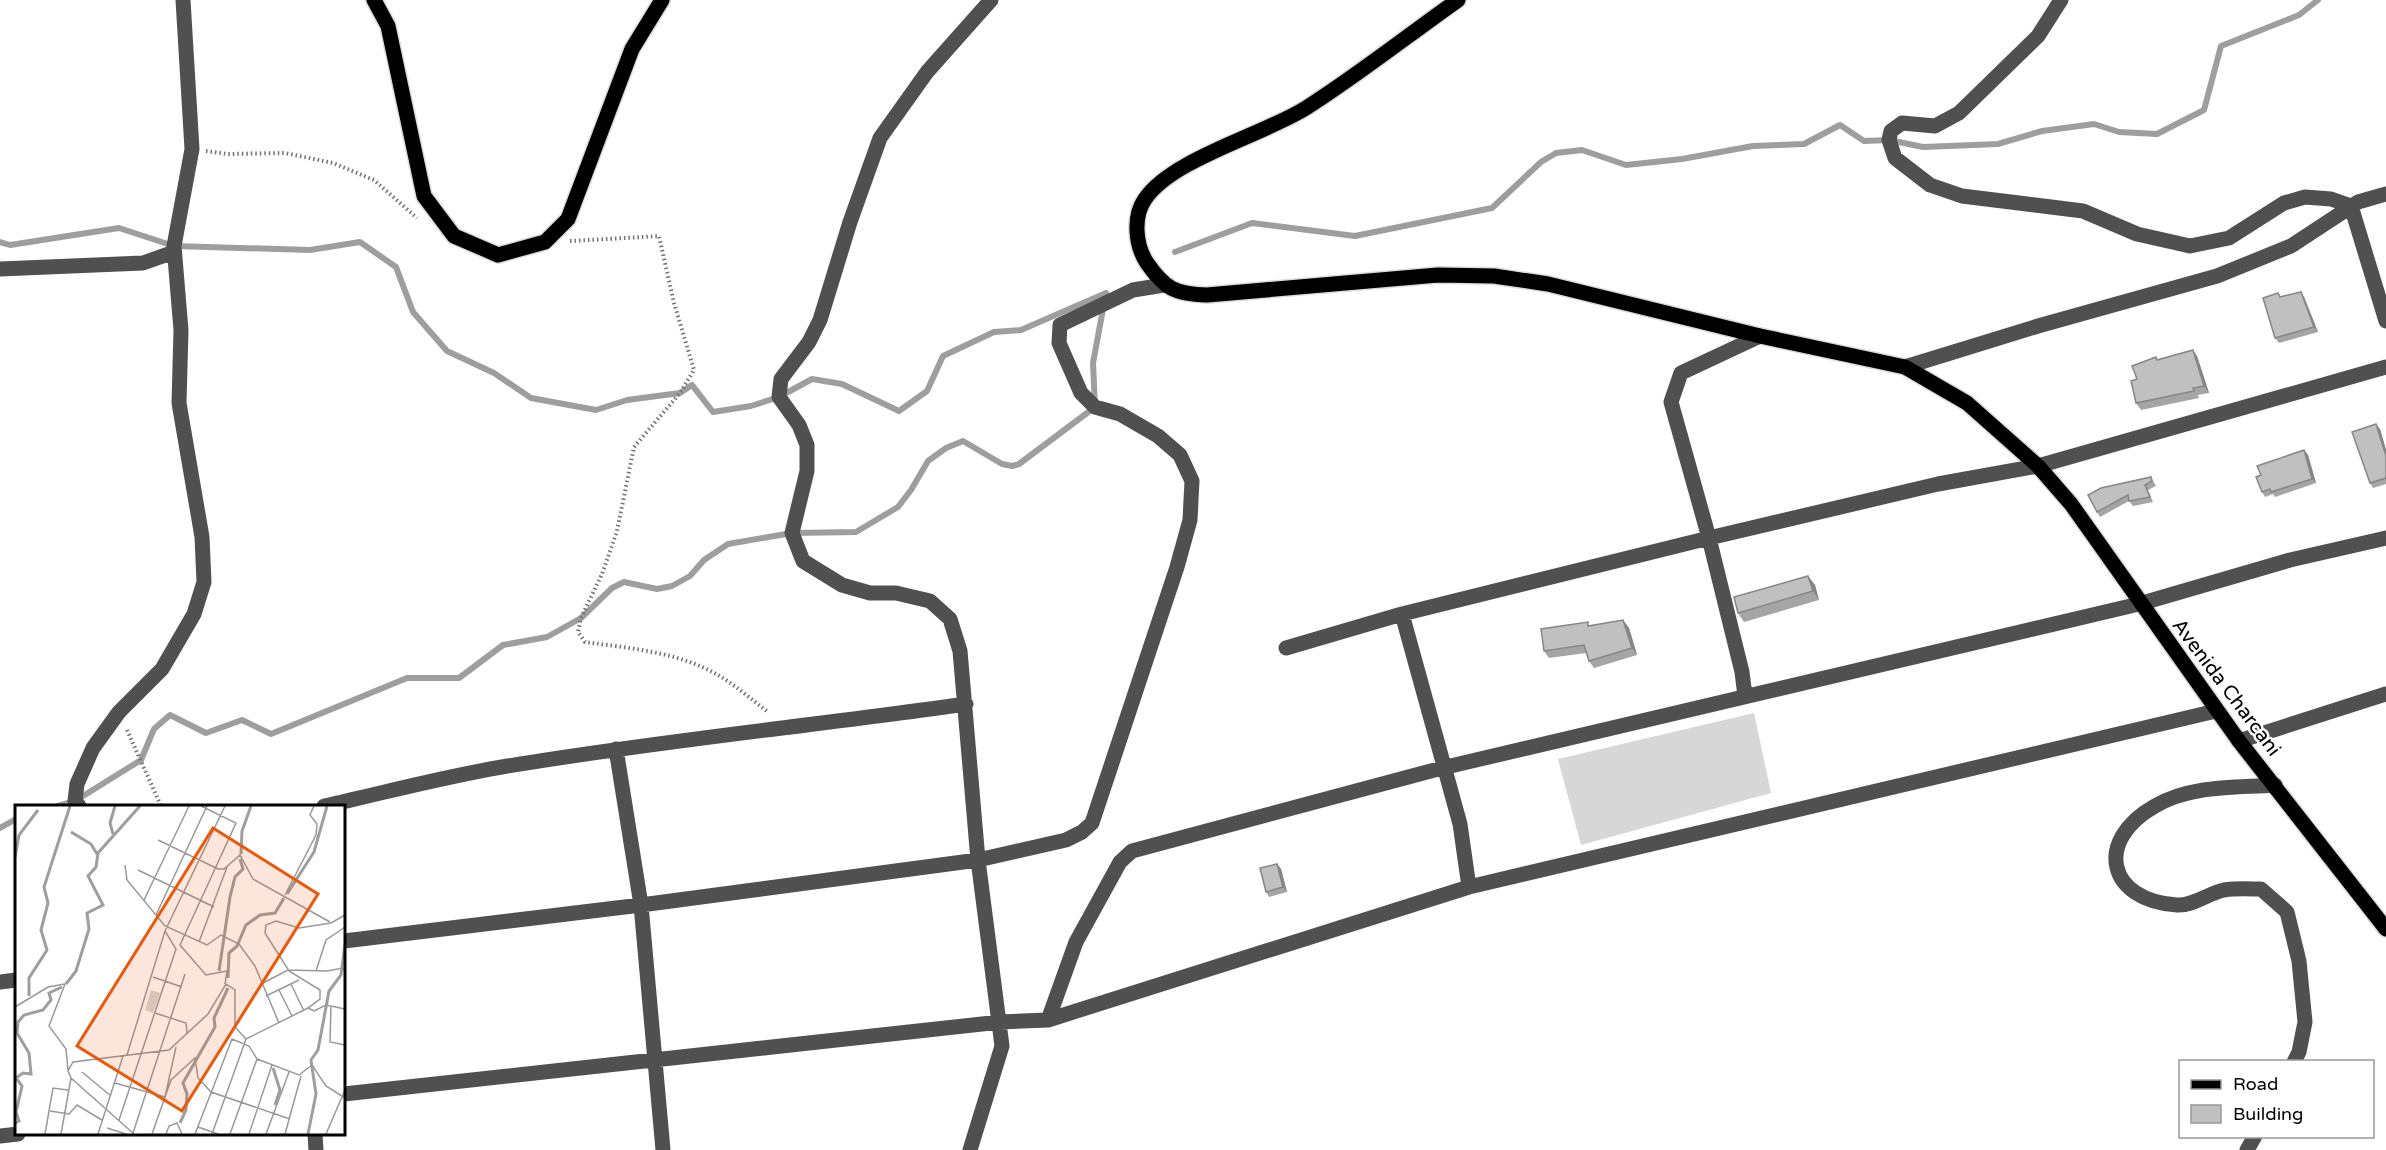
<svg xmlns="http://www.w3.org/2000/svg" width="2386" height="1150" font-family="'Varela Round',sans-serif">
	<rect width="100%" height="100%" fill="#fff"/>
	<path fill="#d7d7d7" d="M1754,713L1771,793L1581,845L1558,759Z"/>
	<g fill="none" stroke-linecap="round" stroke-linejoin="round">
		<path stroke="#9e9e9e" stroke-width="6" d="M0,242L10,245L119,228L174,246L310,250L360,242L396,267L413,312L447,351L494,373L531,398L596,410L627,400L680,393L692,385L713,412L751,406L779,397L812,379L842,384L899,411L927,391L943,356L994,332L1021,330L1106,293
			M1175,252L1252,223L1355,236L1492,208L1541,162L1556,153L1582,150L1626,165L1682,159L1753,146L1804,144L1840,125L1864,141L1889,140L1923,147L1998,144L2042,131L2094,124L2119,132L2157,134L2204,110L2221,46L2299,15L2318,0
			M58,806L75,801L141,760L154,729L170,715L206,733L242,720L271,734L407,678H459L503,645L547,637L581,618L612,588L624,582L657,589L672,586L690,576L704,560L728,544L792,533L856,532L898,507L911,490L928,461L946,448L963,441L1002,464L1012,466L1019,464L1095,407L1093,363L1106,293
			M0,828L16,819"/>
		<defs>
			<path id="major" d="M374,0L388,26L424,196L454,236L498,255L545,242L568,219L632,49L662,0
				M1458,0C1407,36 1358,75 1306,108C1263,135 1172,159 1145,199C1133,216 1135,245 1147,263C1165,289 1175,294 1207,295L1438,275L1494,276L1548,284L1760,336L1905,367L1967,403L2038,466L2071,504L2239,741L2386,929"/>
		</defs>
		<use href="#major" stroke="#dbdbdb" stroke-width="18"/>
		<path stroke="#727272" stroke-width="4" stroke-dasharray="1.5 3" stroke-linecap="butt" d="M206,151L228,154L285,153L333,163L374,180L417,218
			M570,241L659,236L674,303L694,370L680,393L634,447L617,531L602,574L581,618L578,632L585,642C628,648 678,652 716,674C734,684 751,699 768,712
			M127,730L161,806"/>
		<path stroke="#505050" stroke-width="15" d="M2061,0L2038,36L1959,113L1935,126L1902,123L1891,131L1889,140L1895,158L1930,185L1962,196L2083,211L2137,234L2190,246L2229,238L2284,203L2305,197L2331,199L2351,206
			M2351,206L2386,321
			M0,269L143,263L174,252
			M1905,367L2038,326L2217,276L2291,246L2358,202L2386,194
			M1402,614L1460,824L1469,887
			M1286,648L1402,614L1709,538L1938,484L2038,466L2386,367
			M1745,696L1742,672L1709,538L1671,402L1681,373L1760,336
			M2239,741L2386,694
			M616,749L641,905L663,1150
			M2275,785C2235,788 2191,785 2155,806C2093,841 2108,901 2177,905C2193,906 2209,893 2224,890C2236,888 2249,889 2261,889L2287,912L2299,961L2305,1022L2299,1052L2294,1062
			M79,806L75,801L77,784L93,748L119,712L162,669L194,614L204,582L202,537L179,403L181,330L174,246L192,149L183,0
			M324,806C383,793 442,777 502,767C656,741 812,726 966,704
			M344,941L641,905L978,860L1066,840L1082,832L1092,823L1177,567L1190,520L1192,481L1180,455L1158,436L1120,414L1095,407L1081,393L1059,343L1060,325L1133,290L1164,285
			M0,982L16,980
			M1048,1020L1076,942L1120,862L1132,851L1442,768L2139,604L2290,560L2386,538
			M344,1094L1000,1022L1048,1020L1469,887L2216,711
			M315,1134L316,1150
			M0,1136L18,1134
			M970,1150L1002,1046L978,860L960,651L950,619L930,601L896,593H870L842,585L803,561L792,533L807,471V445L799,425L779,397L781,379L809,342L820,320L850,222L880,138L927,72L991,0
			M2247,1150L2255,1136"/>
		<use href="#major" stroke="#000" stroke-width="15"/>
	</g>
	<path fill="#a5a5a5" d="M2278,293L2281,297H2304L2318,332L2279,343L2275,338Z
		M2197,356L2209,393L2198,395L2199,398L2141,410L2136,403L2137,379L2158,360Z
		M2380,429L2386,450V484L2373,488L2370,483Z
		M2304,450L2308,455L2316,483L2275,497L2273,494L2265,497L2262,492Z
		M2151,477L2156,486L2148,490L2153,502L2133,506L2129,501L2100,517L2097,512Z
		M1808,576L1815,585L1819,600L1744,622L1738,613Z
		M1623,620L1629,628L1637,655L1594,668L1589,661L1586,653L1549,658L1544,651L1590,626Z
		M1277,864L1281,869L1287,892L1269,897L1266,892Z"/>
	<path fill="#868686" d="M2301,292L2304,297L2318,332L2314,327Z
		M2193,350L2197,356L2209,393L2204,386Z
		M2376,424L2380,429L2386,450V456Z
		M2304,450L2308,455L2316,483L2312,479Z
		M1808,576L1815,585L1819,600L1813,591Z
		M1623,620L1629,628L1637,655L1632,648Z
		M1277,864L1281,869L1287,892L1283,887Z"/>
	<path fill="#c0c0c0" stroke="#868686" stroke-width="1.5" d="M2301,292L2314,327L2275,338L2263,298L2278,293L2280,297Z
		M2193,350L2204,386L2193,388L2194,391L2136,403L2131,381L2137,379L2132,366L2156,357L2157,360Z
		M2376,424L2386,456V478L2370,483L2352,432Z
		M2304,450L2312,479L2271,492L2270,489L2262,492L2256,477L2261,475L2257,466Z
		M2151,477L2152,481L2145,485L2150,497L2129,501L2128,495L2097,512L2088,495L2101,488Z
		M1808,576L1813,591L1738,613L1734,597Z
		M1623,620L1632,648L1589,661L1584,645L1544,651L1541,629L1588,622V626Z
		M1277,864L1283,887L1266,892L1260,868Z"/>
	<g text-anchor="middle" stroke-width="5" stroke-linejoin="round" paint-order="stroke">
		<g font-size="20" fill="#000" stroke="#fff">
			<text transform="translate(2227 687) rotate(53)" y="7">Avenida Charcani</text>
		</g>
	</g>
	<g transform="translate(15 805)">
		<rect width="330" height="330" fill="#fff"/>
		<path d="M136,185L145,188L138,208L130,205Z" fill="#d7d7d7"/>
		<path fill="none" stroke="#9e9e9e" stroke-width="3" d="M56,27L76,39L82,49M98,29L95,18L100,1M226,49L227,26L236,1M0,52L4,30L23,5M272,89L299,47L312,1M204,166L215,92L220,72L228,64L225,54M213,173L214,148L222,141L231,120L245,110L260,108L269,93M51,179L61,166L74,124L72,108L88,100L73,71L81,62L83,48L125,1M14,191V173L32,145L26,125L33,98L29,82L55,1M258,263L265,285L260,300M0,318L4,316L1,307L7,281L1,273L8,268L16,269L14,248L2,228L3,217L9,210L28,205L36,195L34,188L47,182M165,318L171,305L172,289L168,278L200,222L199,213L213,183M293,329L301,289L296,255L303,245L314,186L326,170L330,139"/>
		<path fill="none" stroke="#999" stroke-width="1.5" d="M186,1L221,18L165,140L191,170L212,166L210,179M143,35L203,64H209L225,50L238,74L315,117M110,60L112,75L150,121L192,140L206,130L224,139L240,161L264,218M123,65L199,102M270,90L301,30L302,19L295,10L299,1M129,95L174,1M141,110L192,1M184,137L212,62M301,166L311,135L330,122M138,172L167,182M246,179L273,165L312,166L328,163L330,166M276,179L289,206M264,185L277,211M251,191L284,175M316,201L315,237L330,240M0,202L33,182L50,179L34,221L51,244L53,265M293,203L299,206L311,200L330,204M140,208L171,218L172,228M330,232V266M112,250L150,126L210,1M242,254L284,270L297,260L311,281L330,293M67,267L96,291M100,278L150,292M150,292L161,242M35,306L54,309L62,300L87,315M104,315L161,144L150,126M183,322L203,329M92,323L111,329M118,328L170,169M30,329L38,283L53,285M46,329L56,273M83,329L108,251M119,329L56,273L53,266L58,257L154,245L193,209L211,179L220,185V222L231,234L293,203L305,194V185L274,166L250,128L251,120L261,116L284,123L316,118L330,110M137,329L156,275L180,253L183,273L196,287L275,314M151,329L154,321L162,318L167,329M180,329L217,234L234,241L242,254L215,329M197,329L231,234M234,329L257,260M251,329L274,267M270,329L286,271M311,329L330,285"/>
		<path fill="#e8590c" fill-opacity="0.15" stroke="#e8590c" stroke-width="3" d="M198,23L303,89L167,306L62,241Z"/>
		<rect width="330" height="330" fill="none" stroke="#000" stroke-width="3"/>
	</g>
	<rect x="2179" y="1060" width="195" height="78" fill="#ffffff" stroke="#999999" stroke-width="1.5"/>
	<rect x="2191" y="1080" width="30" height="9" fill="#000000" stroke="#999999" stroke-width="1.5"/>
	<text x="2233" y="1090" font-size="18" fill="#000000">Road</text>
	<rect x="2191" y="1105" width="30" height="18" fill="#c0c0c0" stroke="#999999" stroke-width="1.5"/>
	<text x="2233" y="1120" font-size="18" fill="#000000">Building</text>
</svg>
